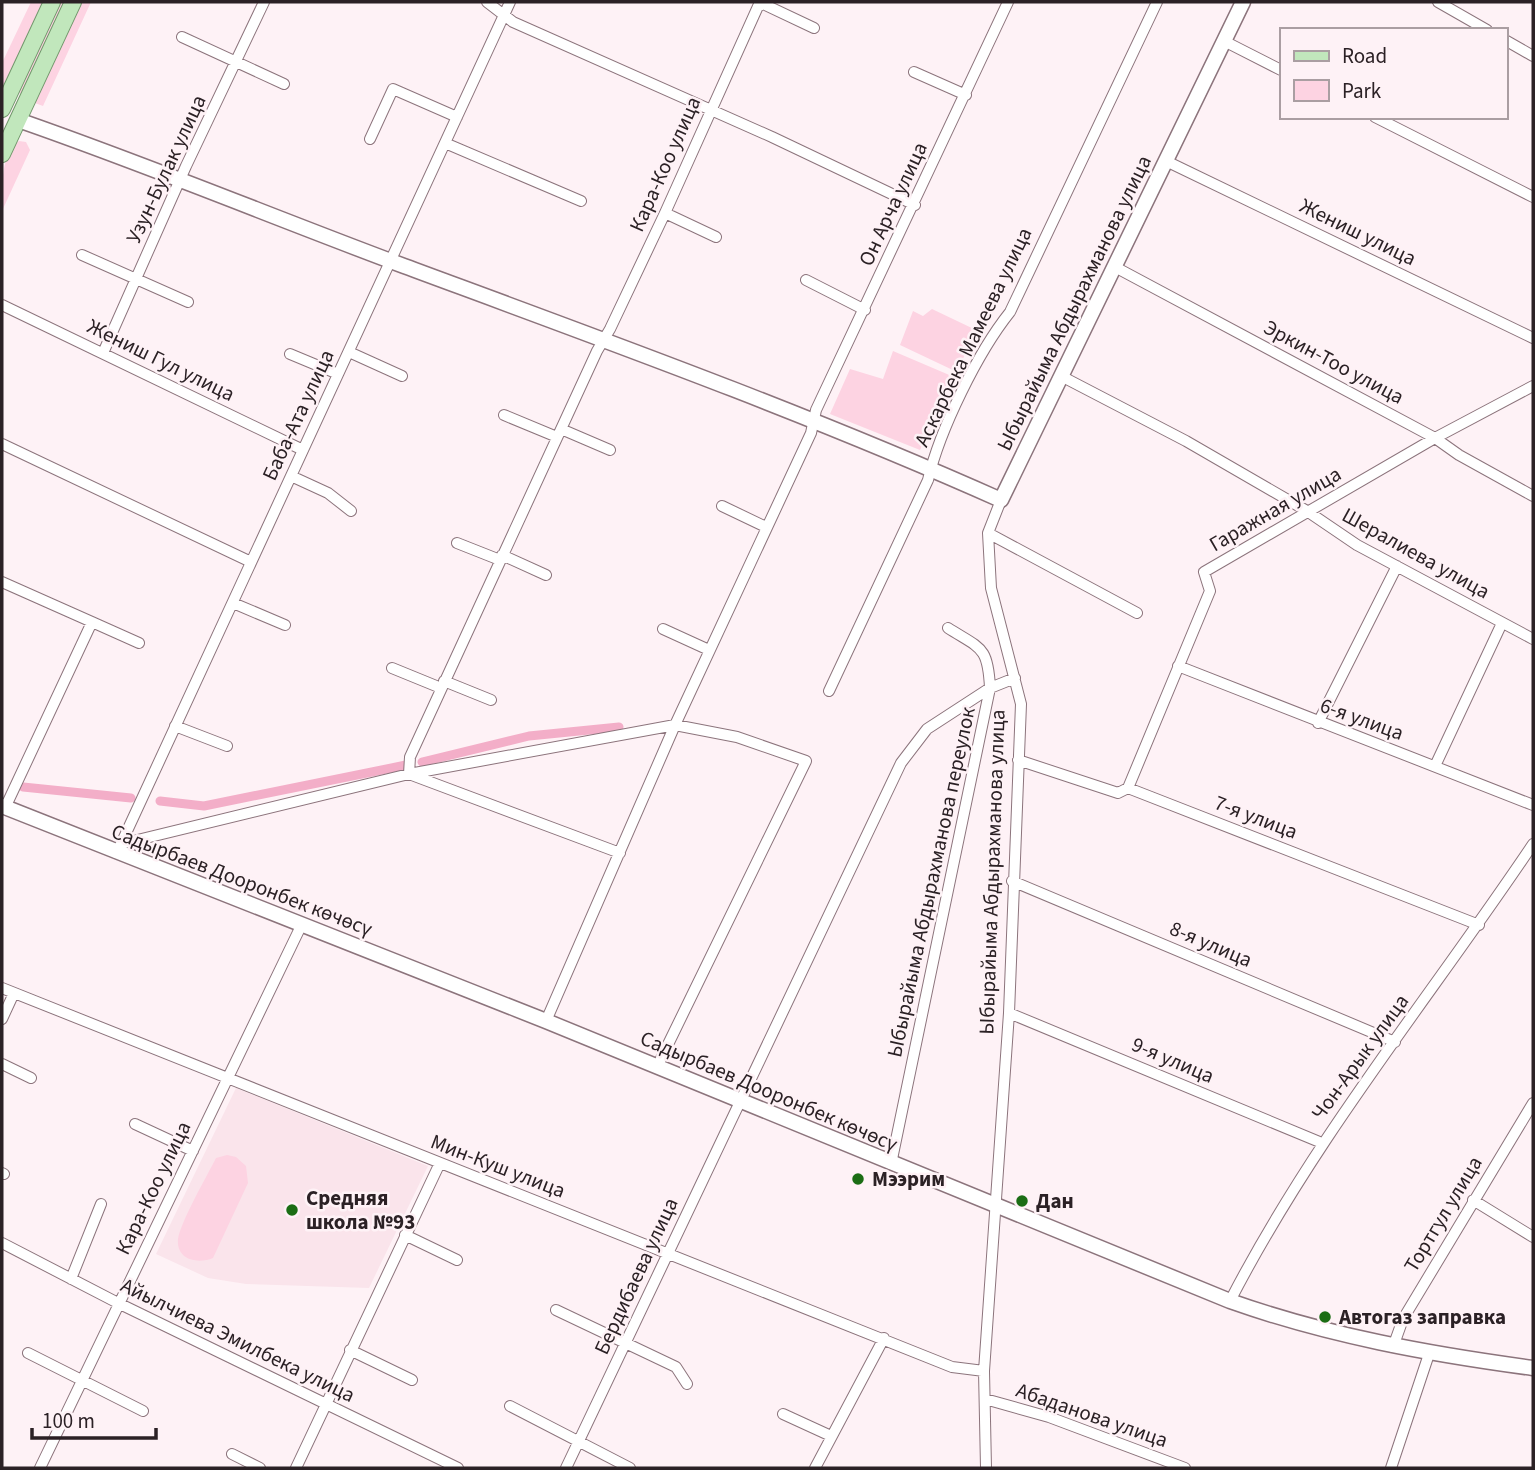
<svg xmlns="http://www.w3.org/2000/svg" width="1535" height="1470" font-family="'Source Sans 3',sans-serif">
	<rect width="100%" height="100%" fill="#fef2f6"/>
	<path fill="#fae4eb" d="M236,1088L428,1166L369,1288L246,1284L208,1278L156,1254Z"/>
	<path fill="#fdd3e2" d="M31,2H45L2,88V63Z
		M60,2H65L21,94L17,92Z
		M82,2H91L43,106L35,103Z
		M19,141L26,142L30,150L2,211C2,188 0,155 19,141Z
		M932,309L976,330L957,372L900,345L913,311L923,316Z
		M893,351L954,377L920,450L830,414L850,369L883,379Z
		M227,1155L236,1157L246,1166L248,1183L213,1258C199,1264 176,1261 178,1239C181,1221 207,1176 216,1158Z"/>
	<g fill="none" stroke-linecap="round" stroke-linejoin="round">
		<path stroke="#f3aec8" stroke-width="9" d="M422,762L529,736L619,727
			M23,787L131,798
			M160,801L204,806L406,765"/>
		<defs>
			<path id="street" d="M487,2L513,22L772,137L915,205
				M759,2L814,28
				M1438,2L1487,30
				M182,37L284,84
				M1505,40L1533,56
				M1224,41L1281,70
				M914,72L966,95
				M1375,117L1533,197
				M370,139L393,89L457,117
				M445,143L581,201
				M1166,161L1533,338
				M665,213L716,237
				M82,255L188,302
				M1115,267L1435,438L1459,455L1533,496
				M806,280L865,310
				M2,305L303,450
				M349,352L402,376
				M103,353L186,166L264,2
				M290,354L338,374
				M1061,376L1186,441L1307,511L1357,545L1533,639
				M504,415L557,437
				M561,429L610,450
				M2,444L251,562
				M291,476L328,493L351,511
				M722,506L766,527
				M988,533L1137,613
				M457,543L500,560
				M502,555L546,575
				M2,582L92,622L5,808
				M233,603L285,625
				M92,622L139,643
				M663,629L709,650
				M1178,666L1533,805
				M392,668L441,688
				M444,681L491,700
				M829,691L928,480C940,429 978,352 1010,312L1157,2
				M1318,723L1397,566
				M175,726L227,746
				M1018,760L1118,793L1128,788L1479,925
				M1435,766L1502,623
				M1128,788L1210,591L1204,572L1435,438L1533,386
				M121,844L510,2
				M116,853L121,844L409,774L675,725L737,737L806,761L657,1067
				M620,853L409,774L410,757L597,351L610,329L665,213L760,2
				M1012,881L1395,1042
				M2,988L952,1367L984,1371
				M1009,1013L1322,1143
				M2,1019L14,993
				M546,1021L675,725L811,433L816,410L1008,2
				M2,1064L31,1078
				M135,1124L193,1151
				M891,1164L990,688C988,646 981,649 948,628
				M2,1173L4,1174
				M1473,1200L1533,1237
				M405,1235L457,1260
				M2,1243L118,1303L458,1468
				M71,1279L101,1204
				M1230,1301C1314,1138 1431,996 1533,844
				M556,1310L676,1367L687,1384
				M1393,1347L1403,1319L1533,1103
				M350,1350L412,1380
				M28,1353L143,1411
				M985,1399L1049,1417L1185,1468
				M510,1406L630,1468
				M783,1414L831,1436
				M232,1454L260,1468
				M40,1468L301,926
				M296,1468L439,1165
				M566,1468L901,763L927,729L990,688L1015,678
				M815,1468L884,1338
				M986,1468L984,1371L1009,1013L1021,704L991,588L988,533L1001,500
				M1391,1468L1429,1354"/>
			<path id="secondary" d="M18,120C148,165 275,218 404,266C604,340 806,413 1001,500L1243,2
				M2,806L546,1021L1230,1301C1329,1336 1429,1354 1533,1368"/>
			<path id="primary" d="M2,109L52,2
				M2,154L73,2"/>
		</defs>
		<use href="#street" stroke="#8c747c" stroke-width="12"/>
		<use href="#secondary" stroke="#8c747c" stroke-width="17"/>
		<use href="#primary" stroke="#71976b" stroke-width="18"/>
		<use href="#street" stroke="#fff" stroke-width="10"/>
		<use href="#secondary" stroke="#fff" stroke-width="14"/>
		<use href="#primary" stroke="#c1e7bc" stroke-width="16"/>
	</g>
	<g fill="#1b6d14" stroke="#fef2f6" stroke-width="2.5">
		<circle cx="858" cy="1179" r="7"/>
		<circle cx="1022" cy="1201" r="7"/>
		<circle cx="292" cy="1210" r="7"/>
		<circle cx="1325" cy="1317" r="7"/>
	</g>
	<g text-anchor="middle" stroke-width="5" stroke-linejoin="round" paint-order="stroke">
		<g font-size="21" fill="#2b2125" stroke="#fef2f6">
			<text transform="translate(665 164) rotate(-66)" y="7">Кара-Коо улица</text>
			<text transform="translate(166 169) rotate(-65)" y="7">Узун-Булак улица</text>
			<text transform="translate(893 204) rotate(-65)" y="7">Он Арча улица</text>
			<text transform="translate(1358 232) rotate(26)" y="7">Жениш улица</text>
			<text transform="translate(1074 303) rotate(-64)" y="7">Ыбырайыма Абдырахманова улица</text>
			<text transform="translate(973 337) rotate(-64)" y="7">Аскарбека Мамеева улица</text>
			<text transform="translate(161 360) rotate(26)" y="7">Жениш Гул улица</text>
			<text transform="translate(1334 362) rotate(28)" y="7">Эркин-Тоо улица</text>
			<text transform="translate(298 415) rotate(-65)" y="7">Баба-Ата улица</text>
			<text transform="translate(1275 509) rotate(-30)" y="7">Гаражная улица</text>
			<text transform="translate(1416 553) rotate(29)" y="7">Шералиева улица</text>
			<text transform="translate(1362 719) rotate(20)" y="7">6-я улица</text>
			<text transform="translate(1256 817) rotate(21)" y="7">7-я улица</text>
			<text transform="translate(992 872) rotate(-88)" y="7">Ыбырайыма Абдырахманова улица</text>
			<text transform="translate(242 880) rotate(21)" y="7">Садырбаев Дооронбек көчөсү</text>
			<text transform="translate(931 882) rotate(-78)" y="7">Ыбырайыма Абдырахманова переулок</text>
			<text transform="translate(1211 944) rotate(23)" y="7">8-я улица</text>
			<text transform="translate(1360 1057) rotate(-54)" y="7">Чон-Арык улица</text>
			<text transform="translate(1173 1060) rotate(23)" y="7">9-я улица</text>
			<text transform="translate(769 1091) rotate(23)" y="7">Садырбаев Дооронбек көчөсү</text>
			<text transform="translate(498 1166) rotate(21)" y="7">Мин-Куш улица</text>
			<text transform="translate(153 1188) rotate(-64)" y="7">Кара-Коо улица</text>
			<text transform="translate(1443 1214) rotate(-59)" y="7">Тортгул улица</text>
			<text transform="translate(636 1276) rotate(-65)" y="7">Бердибаева улица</text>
			<text transform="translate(238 1340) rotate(26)" y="7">Айылчиева Эмилбека улица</text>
			<text transform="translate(1092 1415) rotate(19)" y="7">Абаданова улица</text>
		</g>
		<g font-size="21" font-weight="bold" fill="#2b2125" stroke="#fef2f6" text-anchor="start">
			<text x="872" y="1186">Мээрим</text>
			<text x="306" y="1205">Средняя<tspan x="306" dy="24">школа №93</tspan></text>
			<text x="1036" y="1208">Дан</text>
			<text x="1339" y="1324">Автогаз заправка</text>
		</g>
	</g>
	<rect width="1535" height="1470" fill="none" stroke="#2b2125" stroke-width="7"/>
	<rect x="1280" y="28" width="228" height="91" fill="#fef2f6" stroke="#aa9ea2" stroke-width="2"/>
	<rect x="1294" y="51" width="35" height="10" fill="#c1e7bc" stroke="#aa9ea2" stroke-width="2"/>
	<text x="1342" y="63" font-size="21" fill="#2b2125">Road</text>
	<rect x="1294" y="80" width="35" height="21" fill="#fdd3e2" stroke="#aa9ea2" stroke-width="2"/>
	<text x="1342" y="98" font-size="21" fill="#2b2125">Park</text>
	<path d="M32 1428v10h124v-10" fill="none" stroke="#2b2125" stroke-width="3.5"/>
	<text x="42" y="1428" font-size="21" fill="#2b2125" stroke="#fef2f6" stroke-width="5" paint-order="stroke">100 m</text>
</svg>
